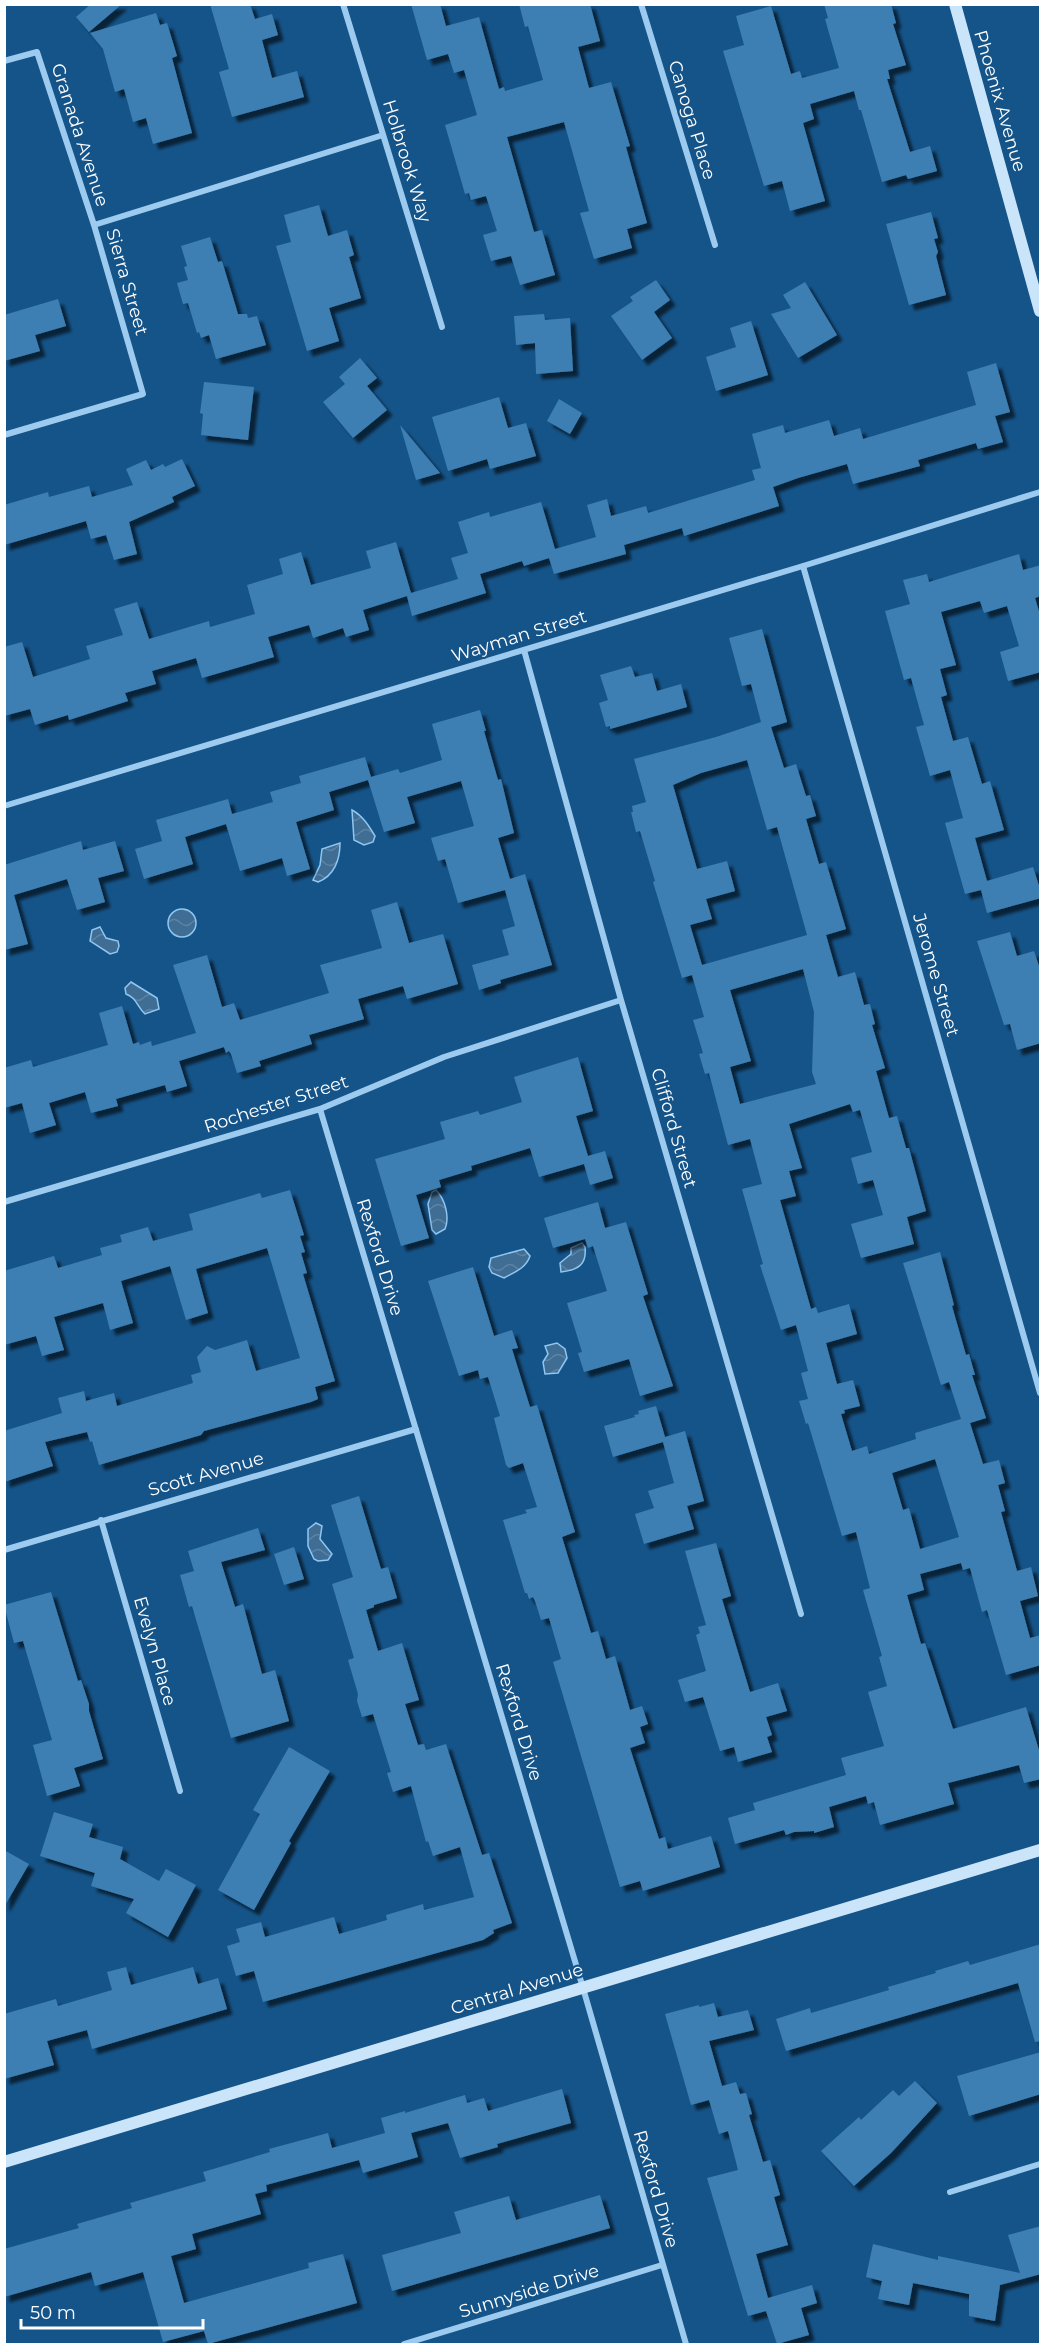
<svg xmlns="http://www.w3.org/2000/svg" width="1045" height="2349" font-family="Montserrat,sans-serif">
	<defs>
		<pattern id="water-waves" width="16" height="10" patternUnits="userSpaceOnUse" patternTransform="scale(1.5)"><rect width="16" height="10" fill="#3f6d94"/><path d="M0 5q4-4 8 0t8 0" fill="none" stroke="#5c83a4"/></pattern>
		<filter id="shadow"><feDropShadow dx="5.5" dy="5.5" stdDeviation="1.5" flood-color="#0009"/></filter>
	</defs>
	<rect width="100%" height="100%" fill="#155489"/>
	<path fill="url(#water-waves)" stroke="#8fc7f2" stroke-width="1.5" d="M352,810C363,816 369,826 375,836L373,842L364,845L354,840Z
		M340,843C340,860 334,876 318,882L313,880L320,865L322,849Z
		M168 923a14 14 0 1 1 28 0a14 14 0 1 1-28 0Z
		M100,927L106,938L118,941L119,946L117,952L110,954L90,941L92,930Z
		M131,982L157,998L159,1009L145,1014C137,1007 137,998 126,994L125,988Z
		M436,1190C445,1199 450,1217 445,1229L436,1234L432,1230L428,1204L432,1192Z
		M582,1243L585,1247C587,1265 578,1270 561,1272L560,1263L571,1254V1248Z
		M524,1249L530,1256C526,1268 515,1272 504,1278L492,1273L489,1267L491,1258Z
		M557,1343L565,1349L567,1358L558,1373L545,1374L543,1362L548,1354L545,1346Z
		M316,1523L322,1526L320,1539L332,1554L328,1560L318,1561L314,1559L308,1546V1529Z"/>
	<path fill="#3d7fb2" fill-rule="evenodd" filter="url(#shadow)" d="M91,4H122L89,32L76,17Z
		M210,4H250L255,19L272,14L278,35L262,40L272,78L297,71L304,97L232,117L219,72L229,69Z
		M411,4H440L446,26L479,17L499,89L504,87L505,91L543,80L528,26L525,27L519,4H590L600,41L578,47L589,88L611,82L630,146L626,147L647,223L627,229L632,248L594,259L580,213L589,211L564,122L507,137L534,232L542,230L555,275L520,285L511,256L491,261L483,235L497,231L486,196L471,200L469,193L465,194L445,125L477,115L464,70L454,73L448,54L427,60Z
		M824,4H891L896,23L893,24L906,65L888,70L890,79H887L910,152L930,146L937,171L908,179L906,175L882,182L861,110H859L854,91L810,104L814,119L803,123L825,201L790,211L782,181L764,186L723,51L744,45L736,16L771,6L791,74L800,71L802,78L839,68L825,19L828,18Z
		M156,13L160,25L167,23L177,56L172,58L192,133L153,144L146,118L133,122L124,89L115,92L103,49L90,33Z
		M319,205L328,236L347,230L354,255L349,257L361,298L329,308L339,341L307,351L276,246L291,242L284,215Z
		M931,212L938,238L934,239L938,252L936,256L946,295L909,305L886,224Z
		M210,237L218,262L222,261L238,314H247L248,318L257,316L266,345L216,359L209,335L201,338L199,332L197,333L188,303L183,304L177,283L188,280L184,267L187,266L181,246Z
		M656,280L670,300L654,312L672,338L642,360L611,316L633,301L630,297Z
		M805,282L837,335L798,358L771,314L791,308L783,295Z
		M58,299L66,326L35,335L40,351L4,361V315Z
		M544,314L545,320L570,318L573,371L536,374L535,343L516,345L514,316Z
		M751,321L768,375L716,391L706,357L736,347L730,328Z
		M360,358L377,378L367,386L387,410L353,438L323,402L345,384L339,377Z
		M996,363L1010,412L995,416L1003,442L978,449L976,443L918,460L920,466L853,484L847,464L798,478L773,487L779,506L684,536L682,528L624,545L626,554L554,574L549,558L524,566L522,561L480,574L486,593L412,616L407,596L363,610L369,630L346,637L343,628L313,638L309,625L268,637L274,657L202,678L196,658L152,671L156,684L125,693L128,701L69,720L68,715L35,725L30,709L4,716V647L22,642L33,677L90,659L86,646L123,635L114,609L137,602L149,639L209,621L210,627L255,614L247,585L283,574L279,559L301,552L311,585L371,568L366,551L396,542L411,593L458,579L451,558L468,553L458,522L489,512L490,517L541,502L555,549L596,537L587,505L607,499L611,516L646,506L648,513L755,480L752,470L761,468L752,434L783,425L785,433L829,420L834,436L860,428L863,439L959,410L976,405L967,372Z
		M204,382L254,387L248,440L201,435L203,414L200,413Z
		M499,397L508,428L526,423L536,456L490,469L487,459L448,471L432,417Z
		M559,399L582,413L570,434L547,421Z
		M400,425L440,473L416,480Z
		M182,459L195,486L172,497L174,502L129,522L137,554L114,560L106,535L91,539L86,521L4,545V505L48,492L49,497L89,486L92,497L133,485L126,469L146,460L151,470L163,464L165,467Z
		M1019,554L1023,570L1041,565V596L1035,598L1041,618V672L1008,681L1000,652L1019,646L1007,606L984,613L980,601L941,612L956,665L940,669L947,695L941,697L953,741L968,737L982,784L990,781L1004,830L975,838L987,881L1033,867L1041,892V898L987,913L981,890L965,894L945,823L963,818L950,770L930,776L916,727L924,725L911,678L904,680L885,611L910,604L903,580L927,574L929,582Z
		M762,629L787,722L771,727L784,768L796,764L806,796L810,795L816,816L806,819L819,864L826,862L846,929L826,935L838,977L855,972L864,1005L870,1004L875,1024L872,1025L885,1068L876,1071L889,1118L897,1116L906,1148H909L926,1211L907,1217L914,1244L861,1258L851,1224L883,1215L873,1180L858,1184L851,1158L872,1152L860,1110L853,1112L850,1104L789,1124L802,1168L789,1171L796,1196L780,1200L811,1309L816,1307L818,1313L849,1304L857,1334L826,1343L837,1384L853,1380L860,1406L844,1410L845,1413L841,1414L852,1451L867,1446L869,1454L916,1439L915,1433L961,1419L949,1382L941,1385L903,1263L940,1252L954,1305L952,1306L966,1355L969,1354L975,1375H972L986,1418L970,1423L983,1464L999,1460L1005,1483L998,1485L1005,1511L1001,1512L1017,1571L1031,1567L1038,1596L1020,1601L1030,1638L1041,1635V1665L1006,1675L987,1610L982,1612L970,1568L963,1570L961,1563L920,1574L924,1590L907,1595L921,1644L925,1643L953,1729L1026,1707L1041,1757V1779L1024,1783L1019,1765L948,1783L954,1804L880,1825L874,1802L868,1804L866,1796L829,1807L834,1827L814,1833V1831L794,1832L786,1835L784,1830L735,1844L728,1818L755,1810L753,1803L846,1775L841,1758L884,1746L868,1692L887,1686L879,1657L882,1656L863,1590L870,1588L856,1532L842,1536L808,1423L806,1424L799,1401L808,1399L801,1373L808,1371L796,1325L781,1330L760,1265L763,1264L742,1189L762,1184L750,1139L728,1145L709,1073L705,1074L699,1054L703,1053L693,1020L704,1017L692,975L682,978L653,882L655,881L640,831L636,832L631,812H633L632,806L646,802L634,759L716,737L761,722L751,684L742,686L729,638ZM747,760L767,830L777,827L807,935L702,965L690,925L712,919L706,899L735,891L727,861L697,869L673,785L701,773ZM803,969L814,1012L812,1072L816,1084L740,1104L730,1067L751,1061L730,990ZM935,1459L959,1537L920,1549L909,1508L903,1510L892,1473Z
		M631,666L635,677L652,673L657,691L681,684L687,707L610,729V726L606,727L599,703L608,700L600,675Z
		M480,710L486,731H484L498,780L501,779L514,833L498,838L510,879L525,874L552,965L500,980L501,983L479,990L472,965L509,955L502,930L515,926L505,890L458,903L445,859L438,861L431,838L474,826L461,781L407,797L415,823L384,832L368,780L329,792L334,810L296,822L310,869L287,876L282,858L240,871L226,824L185,837L193,864L144,879L135,849L162,841L156,820L228,799L232,814L273,802L270,792L301,783L299,776L365,757L371,777L398,769L400,773L442,760L432,724Z
		M81,841L83,850L115,841L124,871L98,878L105,902L77,910L67,879L14,895L28,944L4,950V865Z
		M397,902L409,943L443,934L458,984L407,999L403,986L358,999L364,1019L309,1035L312,1044L259,1061L261,1066L237,1073L231,1054L229,1051L226,1053L224,1047L179,1061L187,1086L167,1092L165,1085L116,1099L118,1106L91,1113L85,1092L49,1103L56,1125L30,1133L22,1103L4,1108V1068L31,1060L33,1067L108,1045L99,1013L122,1006L133,1044L139,1042L140,1045L151,1041L152,1046L196,1033L173,965L207,955L222,1007L234,1003L240,1020L329,993L320,965L382,948L371,910Z
		M1010,932L1017,956L1034,951L1041,972V1043L1017,1050L1010,1024L1004,1025L977,941Z
		M578,1057L593,1111L576,1116L588,1156L605,1151L613,1178L590,1185L584,1164L539,1177L530,1148L471,1166L472,1170L439,1180L441,1187L416,1195L429,1238L401,1246L375,1159L445,1139L440,1122L478,1111L480,1115L522,1102L514,1077Z
		M290,1190L304,1235L300,1236L305,1252L301,1253L307,1273L303,1274L335,1381L315,1387L318,1399L311,1402L204,1431L201,1435L99,1465L92,1441L90,1442L87,1432L45,1442L53,1466L4,1482V1431L62,1413L58,1398L84,1391L86,1401L114,1393L117,1406L193,1383L191,1375L201,1372L197,1357L207,1346L215,1350L247,1340L256,1371L300,1358L267,1248L196,1269L208,1313L186,1320L170,1266L121,1281L133,1323L110,1330L103,1303L54,1317L64,1350L42,1356L36,1336L4,1345V1271L54,1256L58,1268L102,1255L100,1248L122,1242L120,1235L148,1227L153,1241L193,1230L189,1214L260,1193L262,1198Z
		M598,1202L605,1228L626,1222L648,1294L643,1296L673,1386L640,1396L629,1359L584,1372L578,1353L582,1352L567,1303L607,1291L593,1246L588,1248L585,1239L553,1248L544,1218Z
		M473,1267L494,1336L512,1330L518,1348L512,1349L530,1407L537,1405L575,1532L562,1537L591,1633L598,1631L606,1659L615,1656L630,1710L642,1706L648,1724L640,1727L645,1743L630,1748L659,1839L665,1837L668,1849L711,1836L720,1867L643,1891L640,1881L620,1887L553,1662L561,1659L549,1618L541,1620L535,1601L533,1597L529,1599L527,1593H525L503,1520L527,1513L525,1510L537,1507L523,1463L509,1468L506,1465L494,1418L500,1416L488,1377L480,1379L478,1370L459,1376L428,1281Z
		M656,1406L665,1437L685,1431L704,1501L687,1506L694,1529L644,1544L635,1514L654,1508L648,1491L674,1483L663,1442L613,1457L604,1426L635,1417L634,1415L639,1414L638,1411Z
		M359,1496L381,1569L388,1567L397,1598L374,1605V1607L366,1610L378,1651L402,1643L419,1700L405,1704L418,1745L424,1744L426,1750L446,1744L482,1855L489,1853L512,1923L493,1930L494,1933L483,1940L263,2002L254,1971L236,1976L227,1946L240,1942L236,1929L261,1922L265,1937L334,1917L339,1934L387,1920L386,1915L423,1904L424,1910L474,1897L460,1847L433,1856L428,1841L426,1842L411,1786L393,1792L387,1773L391,1772L373,1714L362,1717L357,1701L358,1694L348,1660L354,1658L332,1584L353,1577L331,1505Z
		M258,1528L265,1550L221,1562L235,1607L243,1604L262,1674L275,1670L289,1721L231,1738L192,1606L189,1607L180,1575L194,1571L188,1551Z
		M716,1543L731,1596L722,1599L750,1692L778,1683L787,1711L766,1717L772,1735L767,1737L772,1752L738,1762L734,1747L720,1751L703,1697L685,1702L678,1680L706,1671L696,1635L700,1633L698,1627L706,1625L685,1551Z
		M294,1547L304,1579L284,1585L274,1554Z
		M51,1592L78,1681L81,1680L89,1704V1711L103,1759L74,1768L80,1786L47,1796L33,1745L52,1740L23,1641L14,1643L4,1605Z
		M289,1747L330,1771L289,1841L291,1843L254,1910L218,1890L260,1814L253,1810Z
		M54,1812L93,1824L89,1837L123,1847L120,1859L159,1881L166,1869L196,1885L168,1937L126,1913L134,1899L91,1886L95,1873L40,1856Z
		M4,1850L29,1864L4,1907Z
		M1041,1944V2041L1035,2042L1018,1983L786,2051L776,2019L810,2008L811,2013L889,1990L888,1987L936,1973L935,1971L968,1961L970,1965Z
		M126,1967L131,1985L193,1967L198,1984L218,1978L227,2009L92,2049L87,2030L47,2041L54,2065L4,2079V2014L56,1999L58,2006L112,1990L107,1972Z
		M714,2003L718,2017L748,2010L754,2030L709,2041L722,2086L736,2082L740,2094L746,2093L752,2114L749,2115L763,2162L770,2160L780,2195L774,2197L788,2245L756,2254L768,2298L812,2285L817,2303L801,2308L809,2335L777,2344L766,2311L748,2316L707,2178L738,2170L728,2131L719,2134L709,2100L691,2105L665,2014L699,2005V2007Z
		M1041,2052V2094L969,2116L957,2076Z
		M915,2081L937,2103L891,2153L854,2186L821,2151L859,2117L861,2120L893,2090L899,2096Z
		M562,2089L571,2123L497,2144L498,2147L460,2158L448,2123L411,2133L418,2157L363,2173L359,2160L266,2185L267,2191L255,2194L261,2214L192,2234L196,2249L171,2256L184,2303L309,2268L308,2263L343,2254L357,2303L208,2344L204,2331L163,2342L143,2272L95,2286L91,2272L4,2297V2249L79,2228L77,2224L132,2208L130,2203L206,2181L203,2172L270,2152L269,2149L328,2133L332,2148L385,2133L381,2118L405,2111V2113L465,2095L467,2103L484,2098L488,2111Z
		M600,2195L610,2228L392,2291L382,2255L461,2233L454,2212L509,2196L516,2220Z
		M1041,2226V2274L1000,2285L995,2321L969,2316V2294L913,2283L909,2305L878,2299L882,2281L866,2277L873,2244L938,2260V2256L1020,2273L1008,2235Z"/>
	<g fill="none" stroke-linecap="round" stroke-linejoin="round">
		<path stroke="#9dcbef" stroke-width="6" d="M343,4L442,327
			M641,4L715,245
			M4,61L37,52L94,225L143,394L4,435
			M94,225L383,135
			M803,566L1040,1393
			M524,650L621,1000L801,1614
			M4,806L803,566L1040,492
			M320,1109L583,1988L686,2344
			M4,1202L320,1109L444,1057L621,1000
			M101,1520L180,1791
			M4,1550L416,1429
			M950,2192L1040,2164
			M404,2344L662,2265"/>
		<path stroke="#cae4fa" stroke-width="12" d="M955,4L1040,311
			M4,2162L1040,1850"/>
	</g>
	<g text-anchor="middle" stroke-width="4.5" stroke-linejoin="round" paint-order="stroke">
		<g font-size="18" fill="#fff" stroke="#155489">
			<text transform="translate(1000 101) rotate(74)" y="6">Phoenix Avenue</text>
			<text transform="translate(692 120) rotate(73)" y="6">Canoga Place</text>
			<text transform="translate(80 135) rotate(72)" y="6">Granada Avenue</text>
			<text transform="translate(407 161) rotate(73)" y="6">Holbrook Way</text>
			<text transform="translate(127 282) rotate(74)" y="6">Sierra Street</text>
			<text transform="translate(519 636) rotate(-17)" y="6">Wayman Street</text>
			<text transform="translate(936 975) rotate(74)" y="6">Jerome Street</text>
			<text transform="translate(276 1104) rotate(-18)" y="6">Rochester Street</text>
			<text transform="translate(674 1128) rotate(74)" y="6">Clifford Street</text>
			<text transform="translate(380 1257) rotate(73)" y="6">Rexford Drive</text>
			<text transform="translate(206 1474) rotate(-16)" y="6">Scott Avenue</text>
			<text transform="translate(155 1651) rotate(74)" y="6">Evelyn Place</text>
			<text transform="translate(519 1722) rotate(73)" y="6">Rexford Drive</text>
			<text transform="translate(517 1989) rotate(-17)" y="6">Central Avenue</text>
			<text transform="translate(656 2189) rotate(74)" y="6">Rexford Drive</text>
			<text transform="translate(529 2291) rotate(-17)" y="6">Sunnyside Drive</text>
		</g>
	</g>
	<rect width="1045" height="2349" fill="none" stroke="#ffffff" stroke-width="12"/>
	<path d="M21 2319v9h182v-9" fill="none" stroke="#ffffff" stroke-width="3"/>
	<text x="30" y="2319" font-size="18" fill="#ffffff" stroke="#155489" stroke-width="4.5" paint-order="stroke">50 m</text>
</svg>
